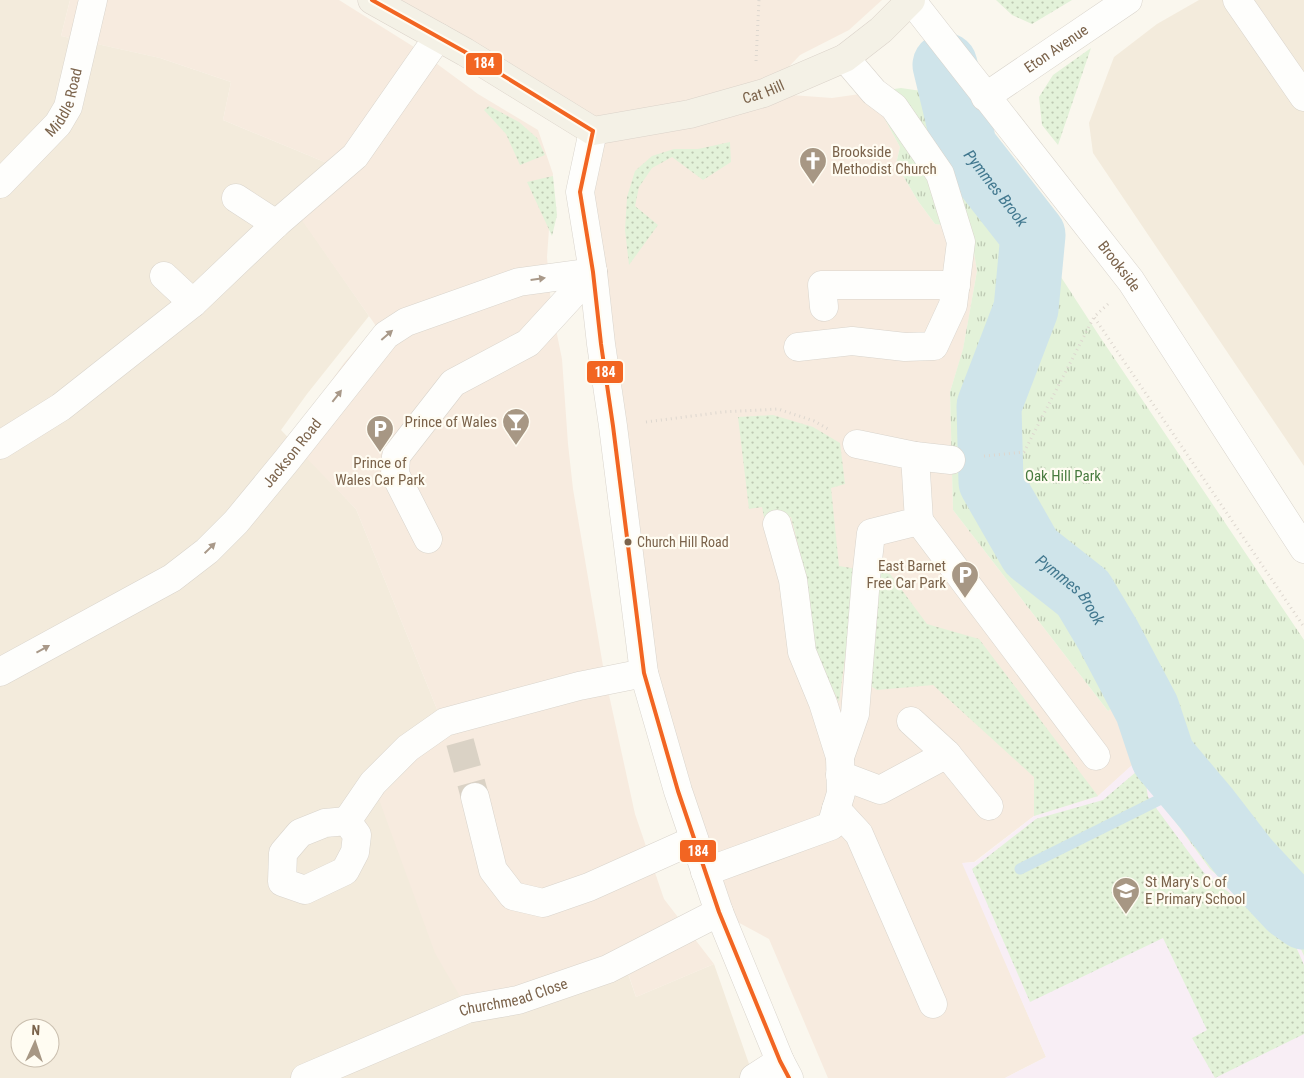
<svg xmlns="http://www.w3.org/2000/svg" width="1304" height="1078" font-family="'Roboto Condensed',sans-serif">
	<defs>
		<pattern id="grass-dots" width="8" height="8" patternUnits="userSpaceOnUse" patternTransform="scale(1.25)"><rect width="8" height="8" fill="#e3f2d9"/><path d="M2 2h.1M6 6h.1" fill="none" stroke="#bdc8b2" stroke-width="1.8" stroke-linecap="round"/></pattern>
		<pattern id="park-tufts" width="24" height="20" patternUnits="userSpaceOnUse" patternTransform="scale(1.25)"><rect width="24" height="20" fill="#e3f2d9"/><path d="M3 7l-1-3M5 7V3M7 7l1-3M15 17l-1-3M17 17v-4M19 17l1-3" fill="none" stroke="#bdc8b2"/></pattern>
	</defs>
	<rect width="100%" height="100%" fill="#faf7ee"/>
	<path fill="#f3ebdc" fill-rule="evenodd" d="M0,0H70L61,36L160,58L231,82L223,120L327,163L288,199L369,316L307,394L281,430L356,509L443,724L626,968L636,997L714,964L754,1078H0ZM20,1028H50V1058H20Z
		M1199,0H1304V466L1093,153L1089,123L1114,57L1157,24Z"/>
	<path fill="#f7ebdf" d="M70,0H339L414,47L478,94L538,130L553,174L547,257L551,305L562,359L568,444L573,489L604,672L635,814L664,899L714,964L636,997L622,955L465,1005L435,953L373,783L443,724L356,509L289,440L344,363L376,326L287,199L327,163L223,120L231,82L160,58L61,36Z
		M372,0H882L849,30L800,55L764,93L832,98L874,92L881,112L900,147L896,164L918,201L935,224L970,227L977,271L963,350L950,392L953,510L1108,711L1121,699L1154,746L1098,796L1034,816L974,862L963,863L1046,1057L1005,1078H828L769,939L719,912L644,673L593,272V131Z"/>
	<path fill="#f8eef5" d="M1144,754L1152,790L1210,869L1241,896L1294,933L1304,956V1078H1005L1046,1057L962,863L975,862L1034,816L1098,796Z"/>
	<path fill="url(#grass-dots)" d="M996,0H1072L1032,24L1012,15Z
		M1091,48L1058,145L1042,125L1039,97L1053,75Z
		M489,106L519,122L537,138L545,155L520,165L506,134L484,110Z
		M730,142L731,162L703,180L672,157L652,168L639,187L635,206L658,225L629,265L625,230L627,197L635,171L652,156L674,149H698Z
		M553,176L557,215L552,236L527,182Z
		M773,415L813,427L840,443L845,484L831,488L839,566L857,569L839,702L813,650L807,580L791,517L765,522L762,507L749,509L738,417Z
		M873,571L890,574L927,624L979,639L1098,796L1034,816V777L933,685L877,690L864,682Z
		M1143,766L1148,797L1204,873L1240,901L1290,933L1304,965V1034L1215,1078L1192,1038L1207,1030L1163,938L1030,1002L972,869L1036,819L1103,800Z"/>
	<path fill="url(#park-tufts)" d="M901,88L935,93L955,114L1100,337L1304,640V956L1294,933L1241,896L1210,869L1152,790L1144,754L1154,746L1122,700L1108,711L953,510L950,392L963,349L977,271L970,228L935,224L918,201L896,164L900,147L881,112L874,92Z"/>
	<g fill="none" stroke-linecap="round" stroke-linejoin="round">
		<path stroke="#cfe4ea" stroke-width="11" d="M1020,869L1187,786"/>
		<path stroke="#cfe4ea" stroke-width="65" id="s1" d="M945,65L965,148L1033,235L1026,309L989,406L991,482L1031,552L1083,593L1108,635L1147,709L1163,757L1206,808L1247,861L1290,907L1304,917"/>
		<path stroke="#dad2c5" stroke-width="28" stroke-dasharray="28 14" stroke-linecap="butt" d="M460,742L475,797"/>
		<defs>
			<g id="minor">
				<path id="s2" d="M911,0L1131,281L1304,549"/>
				<path d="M1237,0L1304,97"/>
				<path id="s3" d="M985,97L1128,0"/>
				<path d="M593,131L580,192L593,272L601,344L613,426L644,673L678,791L719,912L780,1061L789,1078"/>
				<path id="s4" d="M0,184L58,124L68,107L93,0"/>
				<path d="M236,198L276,224"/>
				<path d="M164,276L193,303"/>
				<path d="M824,307L822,285H956"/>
				<path d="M798,347L852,341L905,347L934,346L953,305L961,242L940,174L894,107L874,92L845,58"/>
				<path d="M0,445L61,407L193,303L276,224L355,156L438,37"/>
				<path d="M915,456L951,460"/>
				<path d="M919,521L1096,756"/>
				<path d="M428,539L395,474L396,456L453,383L528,343L593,272"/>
				<path id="s5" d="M0,672L172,578L207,551L236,522L287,460L386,335L406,322L519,282L593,272"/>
				<path d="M911,721L947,754"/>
				<path d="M840,757L855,714L866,578L871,533L919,521L915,456L857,444"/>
				<path d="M840,775L880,790L947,754L989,806"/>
				<path d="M475,797L493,870L513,896L543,903L589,887L694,840"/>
				<path d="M836,809L859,834L933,1004"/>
				<path d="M347,821L373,783L408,748L445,722L579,686L644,673"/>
				<path d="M347,821L357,835L355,852L345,871L305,890L282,882L283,853L300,833L325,823Z"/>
				<path d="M705,872L831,826L841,793L840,757L823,703L802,652L793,580L777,524"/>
				<path id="s6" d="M305,1078L467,1009L518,1000L608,969L719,912"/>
				<path d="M754,1078L780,1061"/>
			</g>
			<g id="major">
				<path id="s7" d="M372,0L465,52L593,131L690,114L764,93L845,58L881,30L911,0"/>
			</g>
		</defs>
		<use href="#minor" stroke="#d9d4cc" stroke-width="29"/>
		<use href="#major" stroke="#dbd3ca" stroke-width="29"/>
		<path stroke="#ddd7cf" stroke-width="3" stroke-dasharray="1 4" stroke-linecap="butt" d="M756,61L759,0
			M1108,304L1094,317L1304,627
			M646,422L723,412L778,409L814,421L828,429
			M984,456L1024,452L1094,317"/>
		<use href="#minor" stroke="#fefefc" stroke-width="28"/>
		<use href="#major" stroke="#f4f1e6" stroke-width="28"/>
		<defs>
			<path id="bus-1" d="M372,0L465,52L593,131
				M593,131L580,192L593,272L601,344L613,426L644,673L678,791L719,912L780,1061L789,1078"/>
		</defs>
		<use href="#bus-1" stroke="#fffcf2" stroke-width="8"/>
		<use href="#bus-1" stroke="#f26522" stroke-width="4"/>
	</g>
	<defs><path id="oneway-solid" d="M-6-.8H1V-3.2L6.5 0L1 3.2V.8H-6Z" transform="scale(1.25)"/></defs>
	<g fill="#a99989">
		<use href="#oneway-solid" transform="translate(538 279) rotate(-8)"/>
		<use href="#oneway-solid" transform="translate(387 335) rotate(-41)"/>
		<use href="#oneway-solid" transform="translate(337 396) rotate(-52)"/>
		<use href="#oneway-solid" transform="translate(210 548) rotate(-44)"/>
		<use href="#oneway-solid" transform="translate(43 649) rotate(-29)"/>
	</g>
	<defs>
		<symbol id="church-pin" viewBox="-11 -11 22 30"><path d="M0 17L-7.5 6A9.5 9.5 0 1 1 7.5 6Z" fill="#a79784" stroke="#fffcf2"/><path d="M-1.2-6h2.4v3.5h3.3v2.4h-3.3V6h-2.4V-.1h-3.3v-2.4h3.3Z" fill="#fff"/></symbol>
		<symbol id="bar-pin" viewBox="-11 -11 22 30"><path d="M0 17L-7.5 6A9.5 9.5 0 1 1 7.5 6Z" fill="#a79784" stroke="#fffcf2"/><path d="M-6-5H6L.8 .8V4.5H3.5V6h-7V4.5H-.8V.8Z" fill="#fff"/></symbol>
		<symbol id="parking-pin" viewBox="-11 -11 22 30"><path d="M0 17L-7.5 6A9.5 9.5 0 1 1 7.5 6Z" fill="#a79784" stroke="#fffcf2"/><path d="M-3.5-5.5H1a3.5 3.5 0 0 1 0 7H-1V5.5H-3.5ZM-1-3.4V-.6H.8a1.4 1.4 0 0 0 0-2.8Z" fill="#fff"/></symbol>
		<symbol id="school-pin" viewBox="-11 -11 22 30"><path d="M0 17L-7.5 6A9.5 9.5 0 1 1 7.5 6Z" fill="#a79784" stroke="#fffcf2"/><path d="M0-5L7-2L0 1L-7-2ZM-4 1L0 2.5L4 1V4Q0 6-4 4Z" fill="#fff"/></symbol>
	</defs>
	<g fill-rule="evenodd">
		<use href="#church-pin" x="797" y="145" width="32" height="43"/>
		<use href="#bar-pin" x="500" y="406" width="32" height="43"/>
		<use href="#parking-pin" x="364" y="413" width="32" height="43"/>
		<use href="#parking-pin" x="949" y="559" width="32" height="43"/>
		<use href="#school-pin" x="1110" y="875" width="32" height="43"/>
	</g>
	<circle fill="#7b634b" stroke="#fffcf2" stroke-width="2" cx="628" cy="542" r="4.5"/>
	<g text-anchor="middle" stroke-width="4.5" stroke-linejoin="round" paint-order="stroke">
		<g font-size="14" fill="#7b634b" stroke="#fffcf2" text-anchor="start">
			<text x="637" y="547">Church Hill Road</text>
		</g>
		<g font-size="15" fill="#7b634b" stroke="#fffcf2">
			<text dy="5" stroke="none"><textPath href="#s3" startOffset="86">Eton Avenue</textPath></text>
			<text dy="5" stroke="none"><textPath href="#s7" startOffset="432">Cat Hill</textPath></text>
			<text dy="5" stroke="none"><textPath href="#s4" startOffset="106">Middle Road</textPath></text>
			<text dy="5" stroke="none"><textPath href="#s2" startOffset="338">Brookside</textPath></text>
			<text dy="5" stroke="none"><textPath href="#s5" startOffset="370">Jackson Road</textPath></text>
			<text dy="5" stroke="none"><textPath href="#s6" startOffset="224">Churchmead Close</textPath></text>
		</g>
		<g font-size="15" fill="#7b634b" stroke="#fffcf2" text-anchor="start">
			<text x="832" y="157">Brookside<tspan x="832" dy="17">Methodist Church</tspan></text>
			<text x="497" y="427" text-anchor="end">Prince of Wales</text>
			<text x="380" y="468" text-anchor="middle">Prince of<tspan x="380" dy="17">Wales Car Park</tspan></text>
			<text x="946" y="571" text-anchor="end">East Barnet<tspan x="946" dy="17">Free Car Park</tspan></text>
			<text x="1145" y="887">St Mary's C of<tspan x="1145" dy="17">E Primary School</tspan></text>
		</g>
		<g font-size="15" fill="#487b3f" stroke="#fffcf2">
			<text x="1063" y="481">Oak Hill Park</text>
		</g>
		<g font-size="16" font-style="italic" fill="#42788f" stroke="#fffcf2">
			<text dy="6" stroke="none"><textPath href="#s1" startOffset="136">Pymmes Brook</textPath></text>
			<text dy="6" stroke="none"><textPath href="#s1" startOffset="586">Pymmes Brook</textPath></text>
		</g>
	</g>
	<g stroke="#fffcf2" stroke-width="2">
		<rect x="465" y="52" width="38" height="24" rx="5" fill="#f26522"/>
		<rect x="586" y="360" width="38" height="24" rx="5" fill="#f26522"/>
		<rect x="679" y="839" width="38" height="24" rx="5" fill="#f26522"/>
	</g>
	<g font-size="14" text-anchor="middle" font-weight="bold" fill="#fff">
		<text x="484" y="68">184</text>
		<text x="605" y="377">184</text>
		<text x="698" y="856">184</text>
	</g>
	<g transform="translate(35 1043) rotate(3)"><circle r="24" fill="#fffcf2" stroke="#cabfaf"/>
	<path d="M0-4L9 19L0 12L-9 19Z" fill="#a79784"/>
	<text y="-8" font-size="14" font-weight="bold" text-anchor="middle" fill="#7b634b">N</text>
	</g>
</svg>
